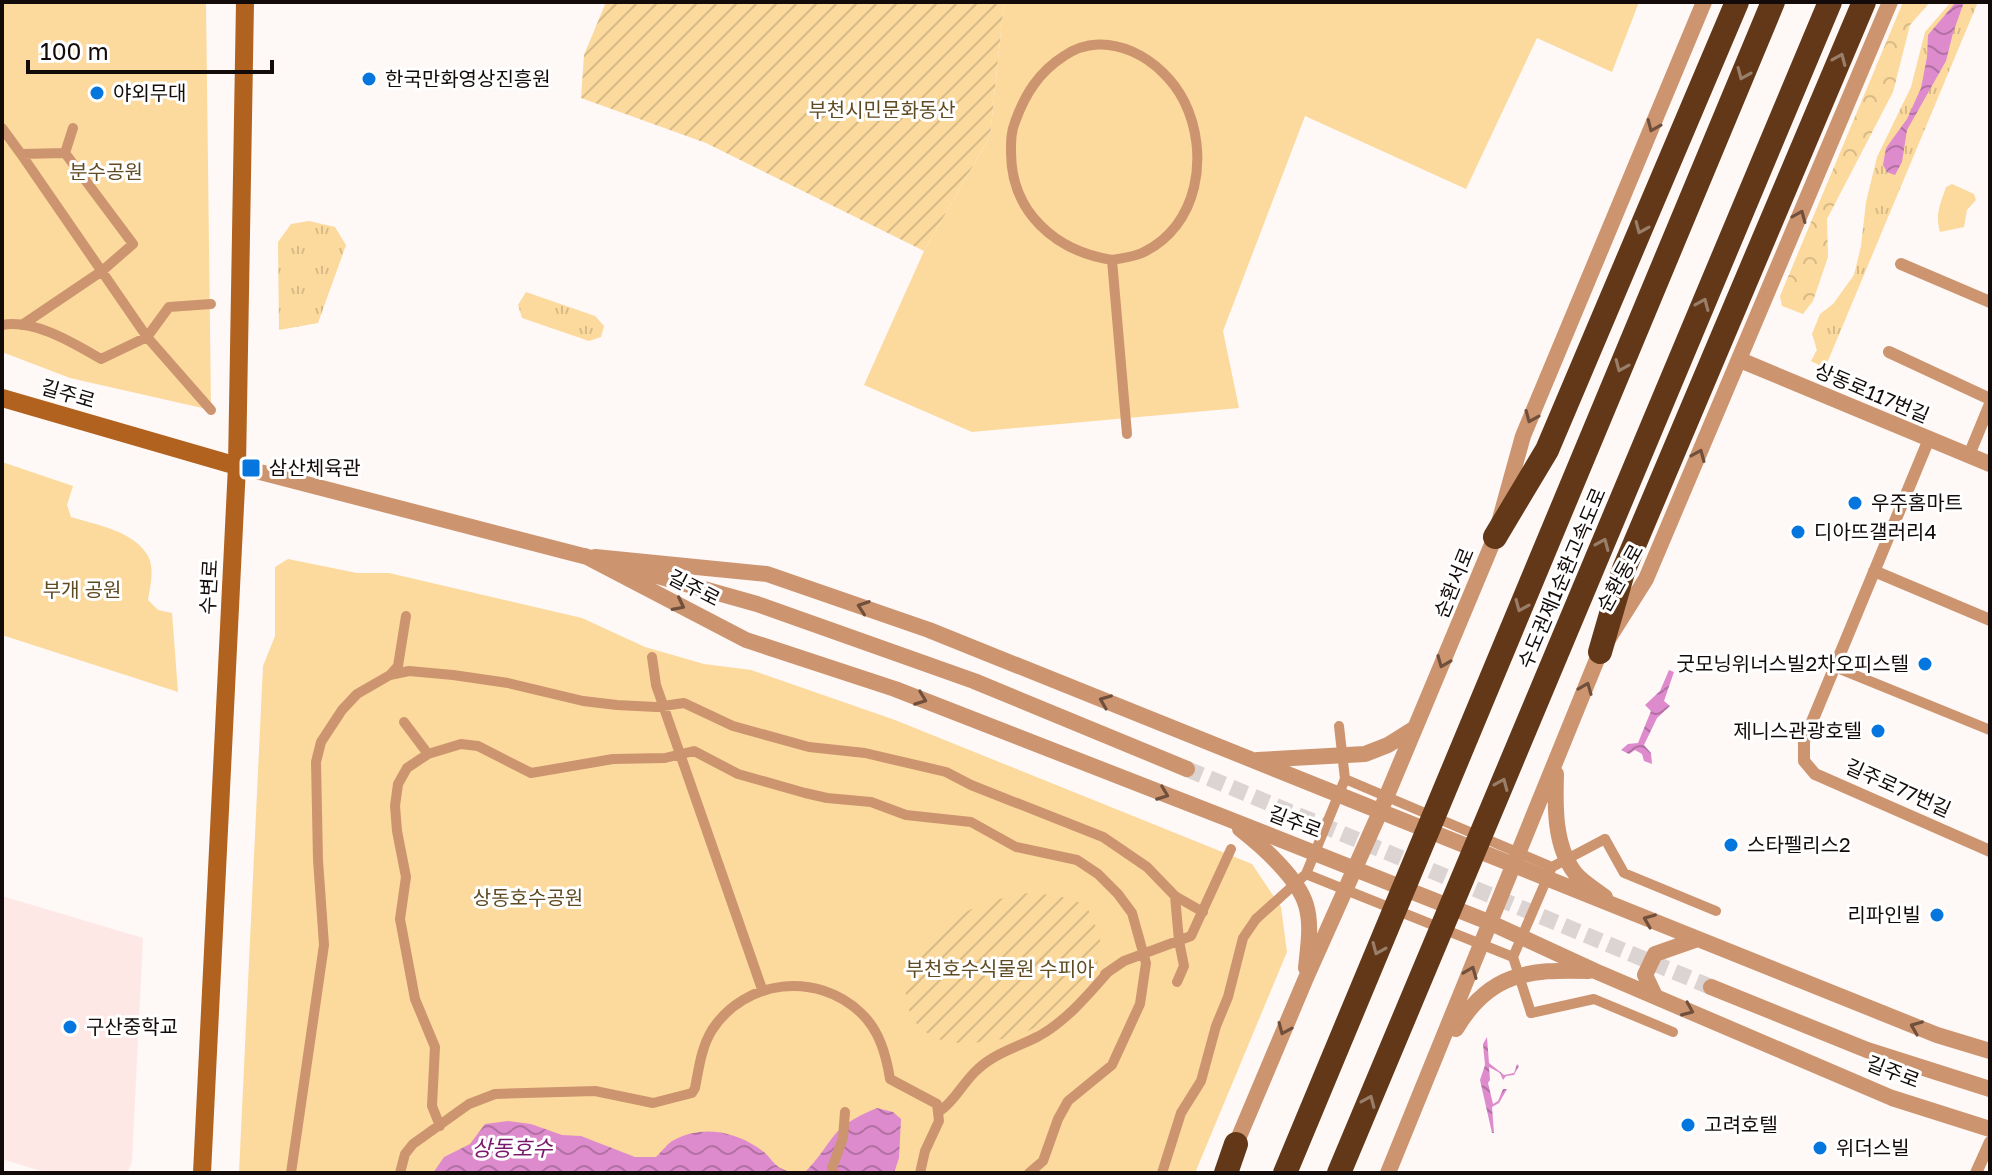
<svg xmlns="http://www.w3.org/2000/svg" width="1992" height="1175" font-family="'Golos Text','Noto Sans KR',sans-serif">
	<defs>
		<pattern id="grass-tufts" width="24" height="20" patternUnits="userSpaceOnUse" patternTransform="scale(2)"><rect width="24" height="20" fill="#fcda9d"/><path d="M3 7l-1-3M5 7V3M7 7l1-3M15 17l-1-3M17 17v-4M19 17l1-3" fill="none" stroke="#d7ba86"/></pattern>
		<pattern id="forest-crowns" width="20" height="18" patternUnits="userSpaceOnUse" patternTransform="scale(2)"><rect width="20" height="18" fill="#fcda9d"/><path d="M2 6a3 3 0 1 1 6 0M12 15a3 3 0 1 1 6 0" fill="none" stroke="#d7ba86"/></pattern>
		<pattern id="garden-furrows" width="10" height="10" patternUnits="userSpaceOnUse" patternTransform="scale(2)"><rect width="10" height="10" fill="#fcda9d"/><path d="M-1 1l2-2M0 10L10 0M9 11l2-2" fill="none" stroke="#d7ba86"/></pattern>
		<pattern id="water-waves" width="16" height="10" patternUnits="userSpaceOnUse" patternTransform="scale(2)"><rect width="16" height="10" fill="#dd8bcc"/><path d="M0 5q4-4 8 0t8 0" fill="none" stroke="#b270a4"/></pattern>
	</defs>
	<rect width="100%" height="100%" fill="#fef8f7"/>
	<path fill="#fee8e5" d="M2,896L143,938L132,1162L127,1173H47L2,1159Z"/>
	<path fill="url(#grass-tufts)" d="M1951,2H1978L1825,368L1811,361L1817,350L1812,334L1820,314L1833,304L1854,275L1861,246L1866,202L1877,157L1911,87L1925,32Z
		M309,221L335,227L346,245L318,323L279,330L278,242L291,224Z
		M526,292L595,316L604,326L601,337L589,341L522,318L518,305Z"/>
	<path fill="url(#forest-crowns)" d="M1903,2H1930L1910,25L1893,92L1827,219L1828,257L1813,301L1803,314L1782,306L1780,296Z"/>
	<path fill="#fcda9d" d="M2,2H206L211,410L70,378L2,352Z
		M1004,2H1639L1612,72L1537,38L1466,189L1305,116L1223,331L1239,408L972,432L864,385L924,251L990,136Z
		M1952,184L1974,194L1976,200L1967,210L1964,227L1940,232C1935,214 1940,205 1946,187Z
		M2,462L73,486L67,505L71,517C97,525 134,531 148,556C155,569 150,587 148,600L158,610L172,613L178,692L2,635Z
		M288,559L357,573H389L582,618L645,647L704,664L751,670L895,720L1252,864L1281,907L1287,952L1195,1173H239L263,666L275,636V567Z"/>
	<path fill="url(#garden-furrows)" d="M606,2H1004L990,136L924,251L706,143L581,98L584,55Z
		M1029,893C1047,895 1073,895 1087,908C1090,912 1093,920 1095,925C1119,969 1058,1020 1021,1034C1003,1040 986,1042 967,1043C897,1045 888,972 935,933C964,908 992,899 1029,893Z"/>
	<path fill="url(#water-waves)" d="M1956,2H1964L1953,33L1946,61L1907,130L1902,162L1895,175L1887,172L1883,165L1886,148L1907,119L1921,88L1927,57L1928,35Z
		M1669,670L1674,672L1664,701L1670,706L1657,718L1644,745L1651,753L1652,764L1644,761L1642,754L1635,750L1629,754L1621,750L1628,744L1638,743L1651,711L1645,705L1660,691Z
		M1487,1037L1489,1063L1504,1075L1514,1073L1517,1064L1519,1066L1514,1075L1506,1076L1503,1080L1500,1073L1489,1067L1490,1080L1488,1083L1493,1104L1498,1101L1503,1089H1507L1499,1103L1492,1107L1494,1133H1492L1480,1080L1485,1065L1483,1044Z
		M877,1108L893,1112L901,1119L899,1158L894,1173H804C818,1160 825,1146 837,1132C847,1121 863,1114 877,1108Z
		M508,1121L531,1124L562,1135L581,1136L635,1157H656C662,1151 668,1143 674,1140C701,1125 733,1131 757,1147C777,1160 770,1169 797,1173H433L444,1157L470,1144L485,1124Z"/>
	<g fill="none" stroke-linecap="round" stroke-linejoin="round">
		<path stroke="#dbd4d3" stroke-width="16" stroke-dasharray="16 8" stroke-linecap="butt" d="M1187,769L1711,987"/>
		<path stroke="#cd956f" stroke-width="10" d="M2,128L21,154L65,153L73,128
			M21,154L147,337L211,410
			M1112,260C1055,251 1011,212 1011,152C1011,141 1011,132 1015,122C1025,94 1039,72 1064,56C1107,26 1163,59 1184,101C1210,153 1199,227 1142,253C1133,257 1122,258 1112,260L1127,434
			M2,325C35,319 73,343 101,359L147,337L169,307L211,304
			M22,325L102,271L133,244L65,153
			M652,657L656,685L762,989
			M1835,667L1990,730
			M390,675L409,671L453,675L508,683L583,701L617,705L656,707L684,703L733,726L809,747L865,753L946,772L971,785L1103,837L1147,867L1175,896L1203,912
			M404,722L428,754
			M1605,839L1624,873L1716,911
			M1175,896L1179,941L1184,966L1177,982
			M1105,974L1124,961L1191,936L1231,849
			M1531,1013L1594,999L1673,1032
			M940,1111C956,1100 963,1082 978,1069C995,1053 1018,1047 1039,1036C1066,1021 1088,995 1108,972
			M440,1126L432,1106L435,1047L415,999L400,919L406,877L397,831L395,806L398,784L407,768L428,754L461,744L478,746L531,773L613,759L665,758L694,751L738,774L805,793L827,798L871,802L906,815L971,822L1016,847L1077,860L1098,874L1118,894L1132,913L1146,963L1140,1004L1112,1065L1068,1101L1058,1119L1043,1161L1029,1173
			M291,1173L324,945L318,860L316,762L321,742L342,710L357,694L390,675L398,666L406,616
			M400,1173L405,1154L413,1144L469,1104L495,1094L595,1091L653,1103L692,1093L695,1088C699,1068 701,1048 712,1030C745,979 817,971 861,1013C879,1030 886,1054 890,1079L937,1104L939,1121L925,1151L920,1173
			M834,1173L832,1168L843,1138L845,1112
			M1162,1173L1181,1113L1201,1081L1216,1026L1228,997L1243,938L1256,919"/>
		<path stroke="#cd956f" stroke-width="12" d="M1901,264L1990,302
			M1889,352L1990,399
			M1929,439L1804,741V761L1815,774L1990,851
			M1969,455L1990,404
			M1874,571L1990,620
			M1976,1173L1990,1142"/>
		<path stroke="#cd956f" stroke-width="16" d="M1740,360L1990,464
			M237,466L595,559
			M585,556L746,640L895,689L1226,818L1491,923L1595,971L1892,1098L1990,1129
			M595,557L767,574L929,630L1937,1035L1990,1051
			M629,568L757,604L974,681L1187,769
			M1257,760L1365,754L1388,745L1415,728
			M1556,774C1555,806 1554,846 1575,873C1582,882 1596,890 1605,897
			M1240,829C1262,846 1298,878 1306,905C1312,925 1308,947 1306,968
			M1711,987L1867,1050L1990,1089
			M1655,996L1645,975L1655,954L1698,939
			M1456,1029C1489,973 1528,969 1589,971
			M1233,1151L1306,978L1380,812L1495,537L1523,436L1704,2
			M1388,1173L1600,652L1646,579L1890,2"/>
		<path stroke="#b2621f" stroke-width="18" d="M2,398L237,466
			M202,1173L237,466L245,2"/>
		<path stroke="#623818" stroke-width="24" d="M1495,537L1547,450L1737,2
			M1600,652L1624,569L1864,2
			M1226,1173L1236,1144"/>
		<path stroke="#cd956f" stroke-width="10" d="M1345,779L1552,867L1605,839
			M1306,874L1513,957L1531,1013
			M1256,919L1306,874L1345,779L1339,726
			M1513,957L1552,867"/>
		<path stroke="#623818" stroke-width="24" d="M1285,1173L1773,2
			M1339,1173L1830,2"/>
	</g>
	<defs><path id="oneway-chevron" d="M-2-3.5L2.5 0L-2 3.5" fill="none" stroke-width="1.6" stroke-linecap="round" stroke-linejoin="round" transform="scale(2)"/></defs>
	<g stroke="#997e69">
		<use href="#oneway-chevron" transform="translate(1840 59) rotate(-67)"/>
		<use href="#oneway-chevron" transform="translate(1743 74) rotate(113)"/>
		<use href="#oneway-chevron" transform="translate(1641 228) rotate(113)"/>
		<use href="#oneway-chevron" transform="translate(1703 304) rotate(-67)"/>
		<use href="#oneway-chevron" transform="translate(1621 366) rotate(113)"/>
		<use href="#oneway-chevron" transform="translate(1603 544) rotate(-67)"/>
		<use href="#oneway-chevron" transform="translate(1521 606) rotate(113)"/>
		<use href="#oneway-chevron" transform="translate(1502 784) rotate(-67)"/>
		<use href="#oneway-chevron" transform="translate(1378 949) rotate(113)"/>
		<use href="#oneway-chevron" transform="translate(1369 1101) rotate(-67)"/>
	</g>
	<g stroke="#70503c">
		<use href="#oneway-chevron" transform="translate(1653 126) rotate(113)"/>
		<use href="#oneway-chevron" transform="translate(1800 216) rotate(-67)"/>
		<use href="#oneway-chevron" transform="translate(1531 417) rotate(113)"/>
		<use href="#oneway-chevron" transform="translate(1699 455) rotate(-67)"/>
		<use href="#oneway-chevron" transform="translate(679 605) rotate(27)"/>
		<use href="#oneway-chevron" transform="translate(863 607) rotate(-161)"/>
		<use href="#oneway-chevron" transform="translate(1443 662) rotate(112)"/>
		<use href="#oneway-chevron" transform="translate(1586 688) rotate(-68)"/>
		<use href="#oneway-chevron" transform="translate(921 699) rotate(21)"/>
		<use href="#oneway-chevron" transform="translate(1105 701) rotate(-158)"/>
		<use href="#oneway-chevron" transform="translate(1163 794) rotate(21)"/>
		<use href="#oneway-chevron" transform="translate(1649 920) rotate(-158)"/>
		<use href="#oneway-chevron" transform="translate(1471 972) rotate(-68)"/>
		<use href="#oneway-chevron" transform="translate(1688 1010) rotate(23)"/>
		<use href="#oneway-chevron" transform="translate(1916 1027) rotate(-158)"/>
		<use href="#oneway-chevron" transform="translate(1284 1029) rotate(113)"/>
	</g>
	<g fill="#0476de" stroke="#fff" stroke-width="3">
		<circle cx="369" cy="79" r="8"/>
		<circle cx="97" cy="93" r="8"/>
		<rect x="241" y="458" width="20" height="20" rx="4"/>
		<circle cx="1855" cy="503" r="8"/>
		<circle cx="1798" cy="532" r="8"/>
		<circle cx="1925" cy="664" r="8"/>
		<circle cx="1878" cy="731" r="8"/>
		<circle cx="1731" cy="845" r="8"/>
		<circle cx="1937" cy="915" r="8"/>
		<circle cx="70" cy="1027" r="8"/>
		<circle cx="1688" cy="1125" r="8"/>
		<circle cx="1820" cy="1148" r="8"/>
	</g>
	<g text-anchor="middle" stroke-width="6" stroke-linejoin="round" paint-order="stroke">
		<g font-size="20" fill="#130b09" stroke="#fff" text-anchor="start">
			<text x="385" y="86">한국만화영상진흥원</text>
			<text x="113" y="100">야외무대</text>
			<text x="269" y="475">삼산체육관</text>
			<text x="1871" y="510">우주홈마트</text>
			<text x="1814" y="539">디아뜨갤러리4</text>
			<text x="1909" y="671" text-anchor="end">굿모닝위너스빌2차오피스텔</text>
			<text x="1862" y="738" text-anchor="end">제니스관광호텔</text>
			<text x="1747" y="852">스타펠리스2</text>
			<text x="1921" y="922" text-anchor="end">리파인빌</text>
			<text x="86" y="1034">구산중학교</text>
			<text x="1704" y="1132">고려호텔</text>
			<text x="1836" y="1155">위더스빌</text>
		</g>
		<g font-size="20" fill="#5f4a22" stroke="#fff">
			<text x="882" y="117">부천시민문화동산</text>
			<text x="106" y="179">분수공원</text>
			<text x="82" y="597">부개 공원</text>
			<text x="528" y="905">상동호수공원</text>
			<text x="1000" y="976">부천호수식물원 수피아</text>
		</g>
		<g font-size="20" fill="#130b09" stroke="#fff">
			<text transform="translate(1872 393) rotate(23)" y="7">상동로117번길</text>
			<text transform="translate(68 394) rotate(16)" y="7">길주로</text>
			<text transform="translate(1562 578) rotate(-67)" y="7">수도권제1순환고속도로</text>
			<text transform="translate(1620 578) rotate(-61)" y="7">순환동로</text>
			<text transform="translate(1454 583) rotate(-68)" y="7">순환서로</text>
			<text transform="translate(209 587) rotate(-87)" y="7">수변로</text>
			<text transform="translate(694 588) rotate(27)" y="7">길주로</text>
			<text transform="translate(1898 788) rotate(24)" y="7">길주로77번길</text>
			<text transform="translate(1295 822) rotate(21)" y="7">길주로</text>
			<text transform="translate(1893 1072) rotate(21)" y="7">길주로</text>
		</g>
		<g font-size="22" font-style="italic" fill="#79196b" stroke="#fff">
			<text x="512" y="1156">상동호수</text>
		</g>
	</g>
	<rect width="1992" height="1175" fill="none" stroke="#130b09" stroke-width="8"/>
	<path d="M28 60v12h244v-12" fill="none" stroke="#130b09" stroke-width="4"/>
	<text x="40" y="60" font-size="24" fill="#130b09" stroke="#ffffff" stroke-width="6" paint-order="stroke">100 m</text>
</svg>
